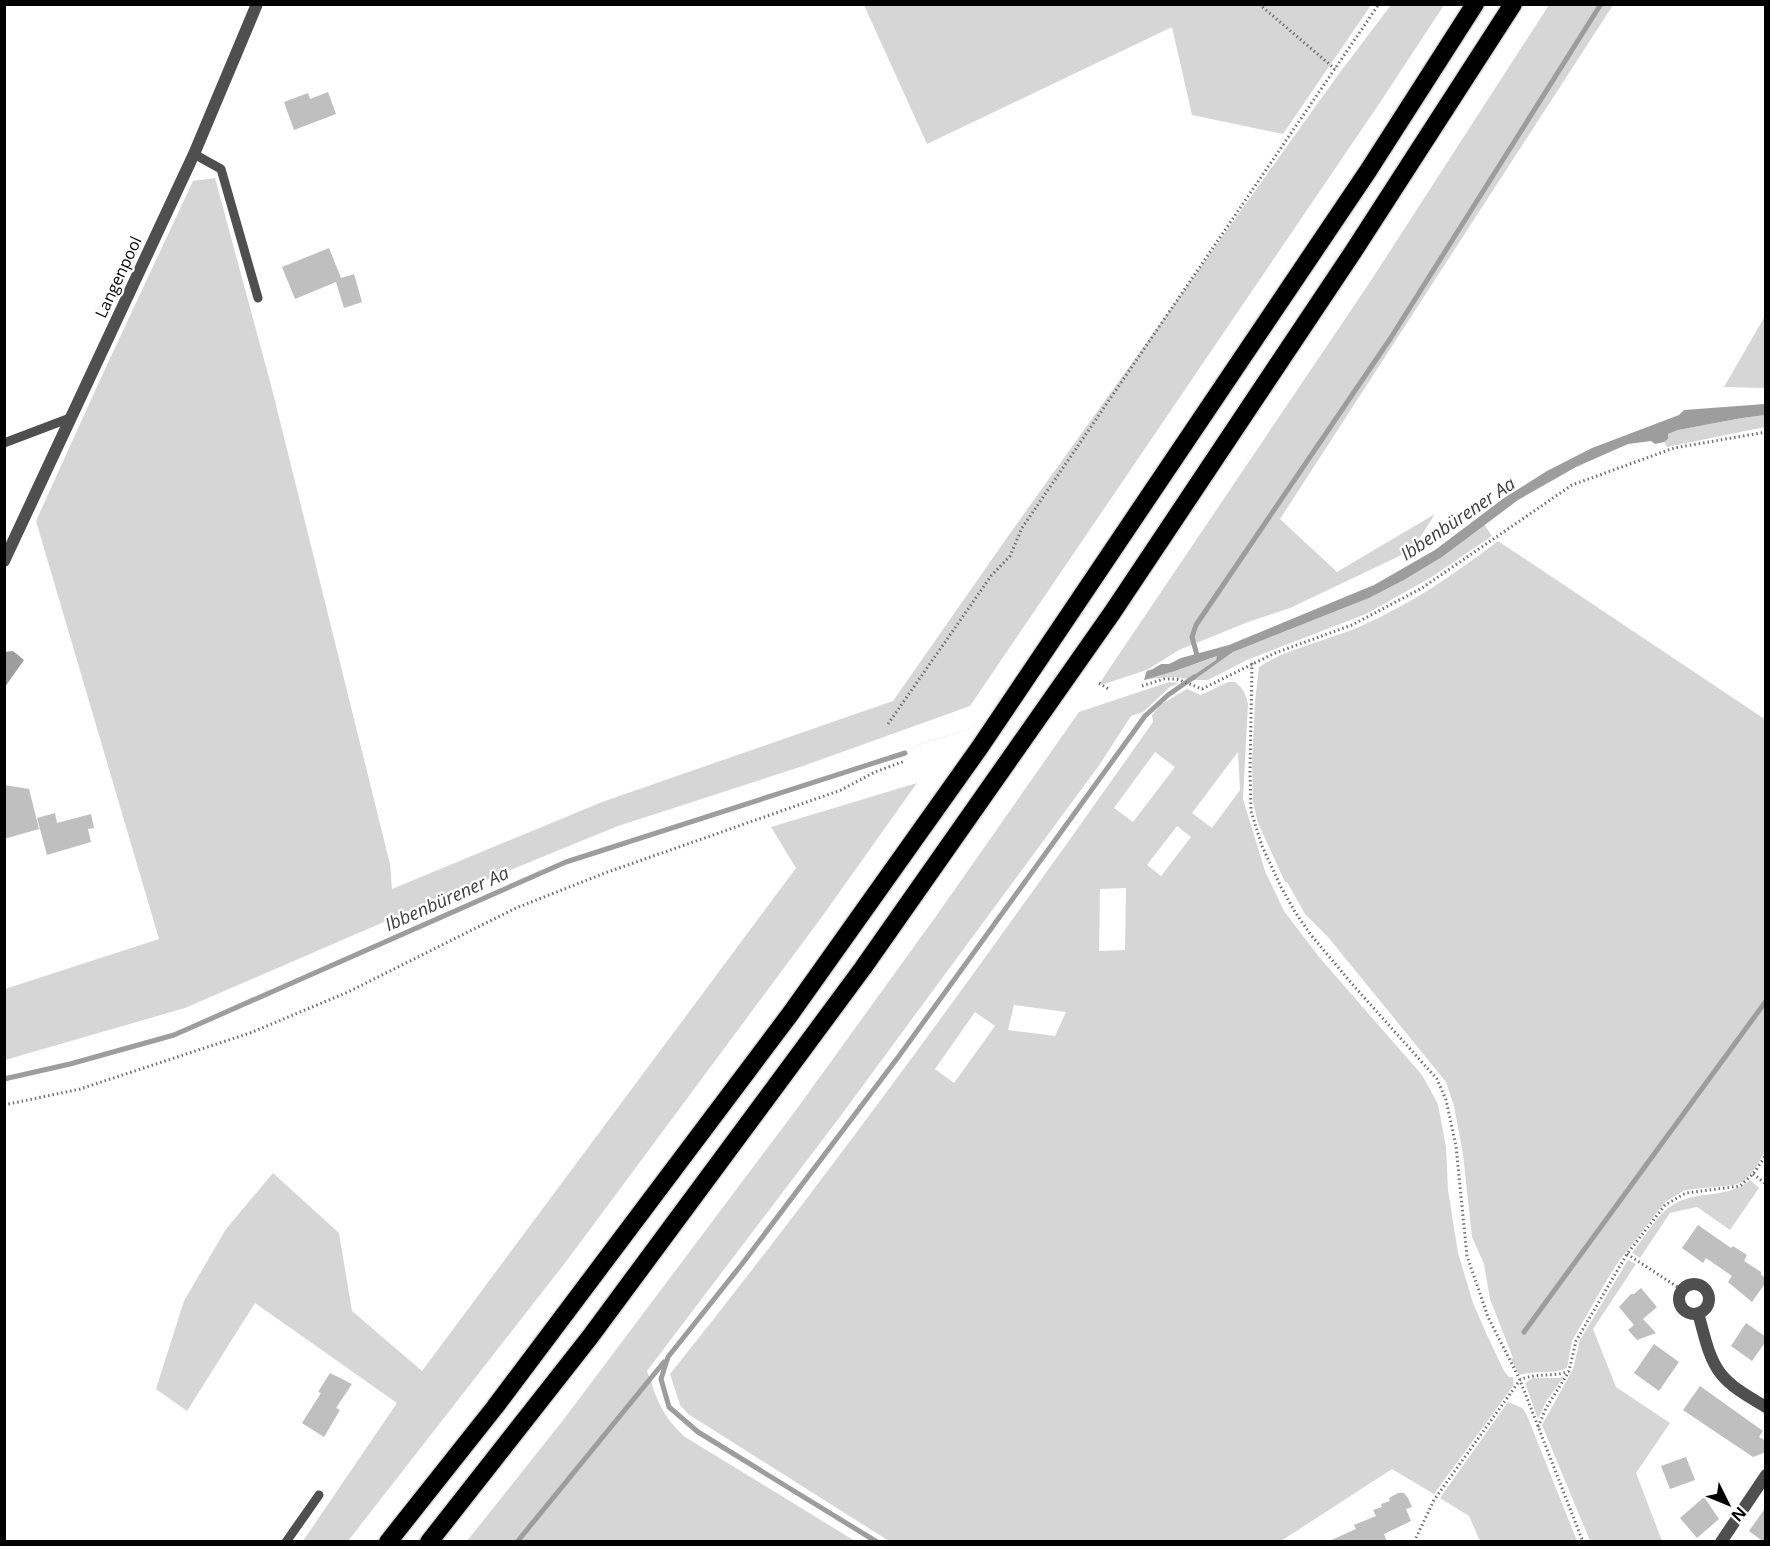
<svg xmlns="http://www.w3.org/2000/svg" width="1770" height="1546" font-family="'Open Sans',sans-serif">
	<rect width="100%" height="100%" fill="#fff"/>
	<path fill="#d6d6d6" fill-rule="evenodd" d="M864,5H1371L1283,134L1192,115L1172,27L927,144Z
		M1391,5H1444L1379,104L970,706L803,766L618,826L393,918L185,1008L5,1060V989L159,939L36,521L100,380L193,181L215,178L272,389L390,864L392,889L602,802L893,701L1011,532L1338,75Z
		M1549,5H1613L1280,519L1337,572L1435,514L1412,550L1290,608L1248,622L1179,650L1147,670L1097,687L1370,282Z
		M1765,316V388L1724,387Z
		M1765,415V427L1667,447L1664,442L1668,439V434L1678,430L1742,418Z
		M1484,524L1492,536L1430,578L1366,614L1247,660L1208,680H1194L1233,652L1369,598L1404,580L1442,557Z
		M1498,541L1766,720L1765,1152L1754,1170L1744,1181L1734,1185L1685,1190L1665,1202L1616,1265L1601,1290L1572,1341L1567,1368C1552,1375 1535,1370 1519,1375L1511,1359L1513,1358L1490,1299L1484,1264L1472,1237L1463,1154L1454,1106L1446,1082L1328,937L1305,914L1287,882H1285L1258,823L1253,802L1252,763L1255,702L1259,667C1287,648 1330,640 1361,626C1411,604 1455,574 1498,541Z
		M1218,656L1216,660L1188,679C1168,675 1151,679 1131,683L1175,671Z
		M1169,682L1179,683L1170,687L1143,712L1131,716L1100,764L839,1118L647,1371C657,1400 662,1416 685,1437L855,1541H467L564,1419L796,1110L939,912L1079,712Z
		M1228,682H1235C1243,688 1246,694 1248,704L1243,799L1265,871L1284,911L1319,957L1422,1075L1438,1104L1446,1147L1448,1190L1458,1253L1473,1303L1486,1333L1504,1371L1509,1377H1513V1386L1434,1494L1392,1469L1281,1541H889L688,1414L680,1405L670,1374C839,1163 997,943 1153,722L1152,715L1160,705L1187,689L1201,695ZM1155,752L1175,767L1133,822L1114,808ZM1238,752L1240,790L1212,828L1192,813ZM1177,826L1191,837L1161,876L1147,865ZM1126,888L1125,950L1099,951L1100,889ZM1014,1005L1066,1012L1055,1036L1008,1030ZM975,1012L995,1026L954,1083L935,1069Z
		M917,783L821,918L568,1259L348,1541H303L397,1403L255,1303L187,1411L156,1389L184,1301L226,1229L273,1173L339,1233L352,1311L422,1371L796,868L771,827Z
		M1750,1180L1759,1188L1730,1230L1697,1207L1670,1213L1640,1258L1632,1253C1643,1240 1657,1215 1671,1206C1695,1189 1728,1200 1750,1180Z
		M1628,1260L1636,1264L1593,1329L1616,1387L1670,1423L1636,1473L1662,1541H1590L1542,1425L1573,1369L1580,1340Z
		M1564,1376L1546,1402L1538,1419L1525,1383L1533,1378H1560Z
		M1508,1402L1522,1408L1526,1413L1577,1541H1480L1469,1516L1440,1498Z"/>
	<path fill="#9d9d9d" d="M1765,404V415L1742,418L1678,430L1668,434V439L1664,442L1655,444L1651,441L1628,444L1576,467L1518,500L1442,557L1404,580L1369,598L1233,652L1194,680L1188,679L1216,660L1217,656L1175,671L906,749L1153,669L1161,664H1169L1181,658L1229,645L1374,585L1435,550L1504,498L1547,471L1592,448L1679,415L1684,410Z
		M13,651L24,660L5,687V652Z"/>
	<path fill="#fff" d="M1147,670L1143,683L905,761L906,749Z"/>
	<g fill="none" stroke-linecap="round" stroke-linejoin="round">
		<path stroke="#9d9d9d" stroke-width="5" d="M1198,659L1192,637L1196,625L1390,339L1601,4
			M4,1079L70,1064L174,1035L566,862L905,753
			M1524,1332L1766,1001
			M517,1542L664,1362
			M877,1542L698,1432L669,1407L661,1379L668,1357L742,1264L899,1056L1145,716L1168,695L1194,677"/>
	</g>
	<path fill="#bfbfbf" d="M328,92L336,114L294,130L284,102L308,93L310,99Z
		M329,248L341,278L354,274L362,302L344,308L336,282L295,299L282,267Z
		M4,785L29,789L39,829L4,839Z
		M55,813L57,823L91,814L94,828L88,829L91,842L47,855L37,818Z
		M1698,1225L1731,1248L1733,1246L1747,1255L1744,1261L1761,1272V1275L1766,1278V1282L1752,1302L1728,1282L1732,1276L1706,1258L1703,1263L1682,1248Z
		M1641,1288L1657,1307L1643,1319L1656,1333L1637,1340L1628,1330L1634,1325L1619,1307L1631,1294H1634Z
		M1746,1323L1766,1337V1341L1752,1361L1731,1346Z
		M1654,1344L1679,1362L1659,1391L1634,1373Z
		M330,1373L352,1384L336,1408L340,1410L324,1437L302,1423L321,1393L318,1392Z
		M1700,1386L1763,1431L1759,1437L1766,1441V1452L1753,1457L1683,1410Z
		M1686,1457L1695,1480L1670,1489L1661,1466Z
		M1398,1493H1404L1408,1498L1412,1507L1406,1509L1411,1521L1384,1534L1387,1542H1327L1356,1529L1354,1525L1376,1516L1373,1510L1382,1507L1381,1504L1390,1501L1389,1498Z
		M1704,1497L1719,1519L1697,1538L1680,1518Z
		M1766,1507V1542H1764L1749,1531Z"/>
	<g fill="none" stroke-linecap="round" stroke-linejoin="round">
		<defs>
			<path id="highway" d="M388,1542L495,1407L791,1013L980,747L1368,171L1475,4
				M429,1542L590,1337L863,968L1112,613L1353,252L1513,4"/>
		</defs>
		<use href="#highway" stroke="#dbdbdb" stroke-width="21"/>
		<path stroke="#717171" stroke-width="3" stroke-dasharray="1.5 3" stroke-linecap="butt" d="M1259,4L1335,69
			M1252,663L1250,771L1251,811L1262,846L1281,887L1295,912L1311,935L1353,985L1437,1079L1446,1100L1456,1146L1467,1256L1488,1317L1520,1380L1583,1542
			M1099,683L1110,690
			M1142,686L1164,679H1177L1202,689L1275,653L1352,625L1422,588L1572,485L1674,448L1766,432
			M888,724L991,576L1010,556L1022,528L1379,4
			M4,1105L80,1089L250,1033L348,992L516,908L605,873L841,790L875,772L905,761
			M1753,1174L1766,1184
			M1627,1254L1682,1290
			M1538,1427L1546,1408L1568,1373
			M1414,1542L1434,1500L1520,1380C1536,1372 1553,1378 1569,1371L1576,1341L1627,1254L1665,1205L1686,1193L1740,1186L1753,1174L1766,1155"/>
		<path stroke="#4f4f4f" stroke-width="9" d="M194,154L221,169L258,298
			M4,443L70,418
			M286,1542L319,1495"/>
		<path stroke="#4f4f4f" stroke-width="12" d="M4,561L194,154L257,4
			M1679 1299a15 15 0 1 1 30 0a15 15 0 1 1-30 0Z
			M1698,1313C1704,1333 1708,1358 1721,1374C1732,1388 1751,1398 1766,1407
			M1721,1542L1766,1475"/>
		<use href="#highway" stroke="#000" stroke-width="18"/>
	</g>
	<g text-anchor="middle" stroke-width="4.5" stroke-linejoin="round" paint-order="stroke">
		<g font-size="16" fill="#000" stroke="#fff">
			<text transform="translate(118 277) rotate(-65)" y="6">Langenpool</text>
		</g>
		<g font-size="18" font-style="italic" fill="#3e3e3e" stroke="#fff">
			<text transform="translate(1458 519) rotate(-34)" y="6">Ibbenbürener Aa</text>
			<text transform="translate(447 899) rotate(-24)" y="6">Ibbenbürener Aa</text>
		</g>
	</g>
	<rect width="1770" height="1546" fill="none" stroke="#000000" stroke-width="12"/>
	<g transform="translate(1728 1504) rotate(133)" stroke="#ffffff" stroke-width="4.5" paint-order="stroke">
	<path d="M0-4.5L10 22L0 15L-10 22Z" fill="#000000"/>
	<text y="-9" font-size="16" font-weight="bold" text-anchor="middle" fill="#000000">N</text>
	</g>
</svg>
